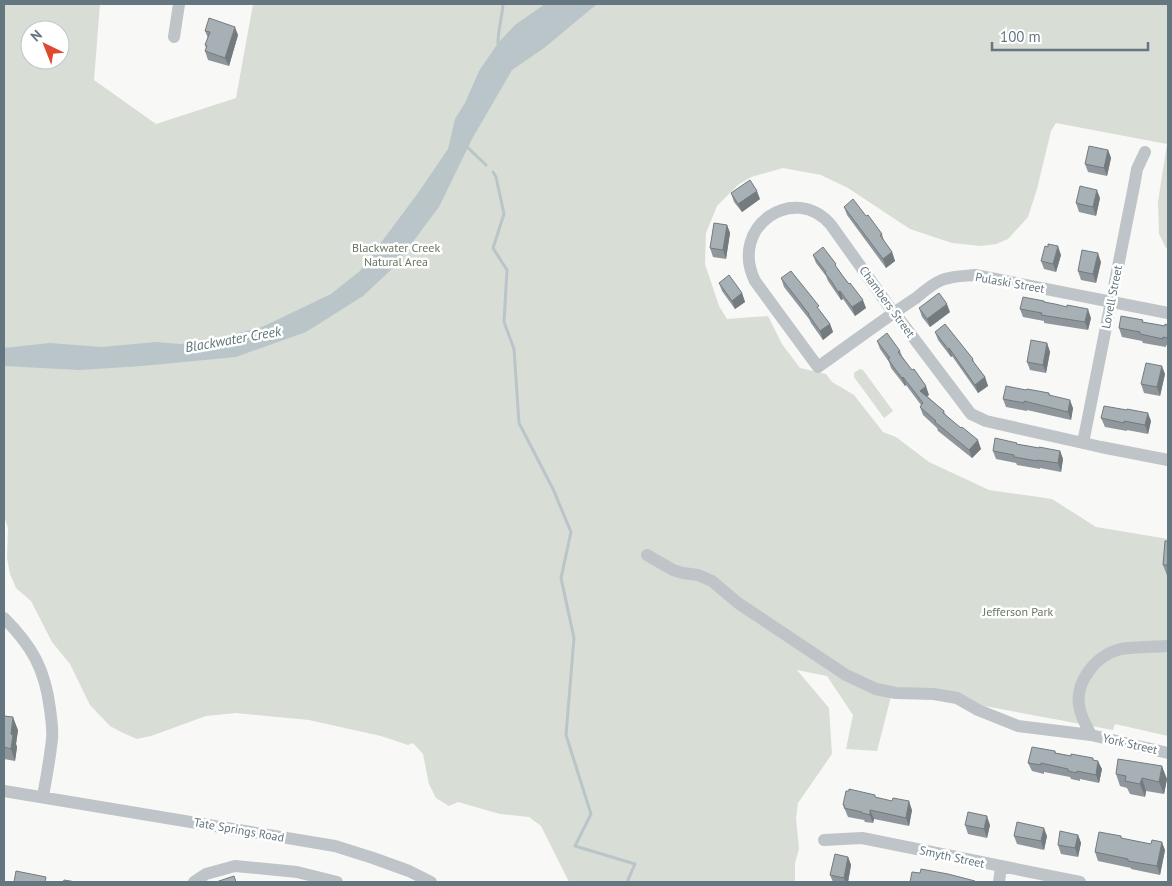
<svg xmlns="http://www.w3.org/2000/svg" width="1172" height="886" font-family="'PT Sans',sans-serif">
	<rect width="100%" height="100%" fill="#f8f8f6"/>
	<path fill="#d8ddd5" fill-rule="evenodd" d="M4,4H100L94,80L156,124L236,98L253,4H1168V249L1166,248L1159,234L1158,202L1167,144L1056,123L1051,131L1037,189L1028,217L1008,239L996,244L981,246L952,243L910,229L848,188L821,175L783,168L751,177L739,184L717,206L706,233L705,264L719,306L727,319L768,316L782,344L800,368L826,374L832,382L854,395L883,432L896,437L929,462L989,490L1052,499L1096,527L1168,539V736L1115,724L1113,730L893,689L877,751L846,749L853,715L827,676L797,670L829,708L832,754L798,803L796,818L799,849L795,863V882H569L541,826L529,817L500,814L458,802L449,806L436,798L429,784L423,754L413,743L408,745L381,736L309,720L236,713L206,716L151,736L137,739L123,733L110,726L90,705L70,664L52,642L31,601L16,588L10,574L7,558L8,528L4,516ZM30,30H60V60H30Z
		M860,369L863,370L893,411L884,418L854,377V373Z"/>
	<path fill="#b9c5c9" d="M545,4H597L544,48L512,70L472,139L439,207L394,267L363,296L306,332L236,357L142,366L80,370L4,366V348L50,343L102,347L156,342L181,344L228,336L262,327L331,294L360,271L418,193L448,149L455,119L465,103L479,71L498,43L515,25Z"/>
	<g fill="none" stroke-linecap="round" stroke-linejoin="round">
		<path stroke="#b9c5c9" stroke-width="3" d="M501,46L498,43C498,30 502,18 503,4
			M465,145L486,165
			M493,172L496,177L504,214L493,248L507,270L504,322L514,349L519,423L553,489L571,532L561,578L574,638L566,735L591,814L575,846L635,864L627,882"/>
		<path stroke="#bfc4c8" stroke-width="12" d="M174,37L179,4
			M1168,313L975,275C965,276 954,276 945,279C936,281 923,292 916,298C882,320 851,344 818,367L755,281C728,226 795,182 831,225L888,305L900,320L971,414L986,421L1101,447L1168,460
			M1083,443L1134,186L1137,169L1145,152
			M647,555L673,570L683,573L698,575L712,581L738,603L846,675L876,689L896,693L934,694L957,698L978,710L1018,726L1091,735L1168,753
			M4,618C32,646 45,669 50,709C51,718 53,729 52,739C50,759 46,778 43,797
			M1091,735C1087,727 1082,719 1080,710C1073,684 1095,655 1121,649C1134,647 1153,647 1167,646
			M4,791L335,846L373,858L409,871L431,882
			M824,840L862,838L1080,882
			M194,882L206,874L235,866L297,872L337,882
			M999,882L1001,867"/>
	</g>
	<path fill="#8f979c" d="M205,31L238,35L229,66L208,60L205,51L206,48L205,45L208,38Z
		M1108,150L1111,158L1107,176L1088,172L1085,164Z
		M731,193L760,199L742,212L734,202Z
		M1100,198L1096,216L1079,212L1076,203Z
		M844,207L866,216L882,234L884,241L892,252L895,261L886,268L847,215Z
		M727,225L730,233L726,259L713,257L710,248Z
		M813,255L838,269L866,308L855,316L843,299L841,300L828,281L826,276L816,263Z
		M1061,255L1056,272L1044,269L1041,261Z
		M1101,262L1096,283L1081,280L1078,271Z
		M781,278L821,312L830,324L833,332L823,340L811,323L809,319L784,287Z
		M719,283L742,293L745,302L735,309L722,291Z
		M1044,301L1045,302L1091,318L1088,330L1044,323V321L1023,317L1020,309Z
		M919,308L950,312L930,327L922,317Z
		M1143,322L1165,326L1168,325V346L1166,345V347L1143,343L1142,341L1122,337L1119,328Z
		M935,332L973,359L975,365L985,377L988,386L978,393L952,356L951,357L938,340Z
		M877,341L900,351L902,356L929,395L927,396L944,411L945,414L981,449L972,458L938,431L937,428L923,415L920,407L921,405L906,385L905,386L891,368L889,362L880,349Z
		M1047,343L1050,352L1046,373L1030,370L1027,362Z
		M1165,374L1160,396L1144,393L1141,384Z
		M1026,390L1049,393L1050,395L1073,408L1071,420L1027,410V411L1006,407L1003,399Z
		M1101,418L1151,421L1148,434L1127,430V431L1105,427Z
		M1017,444L1039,448L1060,451L1063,459L1061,472L1040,468V469L1017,465L1016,463L996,459L993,451Z
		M1168,541V578L1163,565Z
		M4,716L18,730L16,744L17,747L15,761L4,759Z
		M1055,751L1056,753L1094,760L1102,769L1099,783L1080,779V781L1071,779L1070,777L1044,772V774L1032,771L1028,763Z
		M1116,774L1167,779L1164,794L1146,791L1145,797L1130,794L1127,788L1120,786Z
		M876,798L912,810L909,826L874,819L873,823L865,822L864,820L848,817L843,805Z
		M965,825H990L987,838L968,834Z
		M1078,835L1081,843L1078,857L1061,854L1058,845Z
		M1014,836H1047L1044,850L1017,844Z
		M1121,836L1122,839L1165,850L1160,875L1131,869V868L1098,861L1095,852Z
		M848,857L851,865L848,882H833L830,875Z"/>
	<path fill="#747b7f" d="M235,27L238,35L229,66L225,58Z
		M1108,150L1111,158L1107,176L1104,168Z
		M1097,190L1100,198L1096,216L1093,207Z
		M757,191L760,199L742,212L738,204Z
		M727,225L730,233L726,259L723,250Z
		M1058,246L1061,255L1056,272L1053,264Z
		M892,252L895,261L886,268L883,259Z
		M1098,253L1101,262L1096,283L1093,274Z
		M840,291L843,299L841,300L838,292Z
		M742,293L745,302L735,309L732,301Z
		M863,300L866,308L855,316L852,307Z
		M947,304L950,312L930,327L927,319Z
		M1088,309L1091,318L1088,330L1085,322Z
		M830,324L833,332L823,340L820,331Z
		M1047,343L1050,352L1046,373L1043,365Z
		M949,348L952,356L951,357L948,349Z
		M1162,366L1165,374L1160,396L1157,387Z
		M903,377L906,385L905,386L902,378Z
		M985,377L988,386L978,393L975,385Z
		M926,386L929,395L923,399L920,391Z
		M1070,400L1073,408L1071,420L1068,412Z
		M1148,413L1151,421L1148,434L1145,425Z
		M978,440L981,449L972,458L969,450Z
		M1060,451L1063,459L1061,472L1058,463Z
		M13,717L18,730L16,744L17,747L15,761L11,749V734Z
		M1098,761L1102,769L1099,783L1096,775Z
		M1162,766L1167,779L1164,794L1159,782Z
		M1142,778L1146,791L1145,797L1140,784Z
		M909,801L912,810L909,826L906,818Z
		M870,810L874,819L873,823L870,815Z
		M987,816L990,825L987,838L984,829Z
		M1044,828L1047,836L1044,850L1041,841Z
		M1078,835L1081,843L1078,857L1075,848Z
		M1162,842L1165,850L1160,875L1157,866Z
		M848,857L851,865L848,882H845L844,878Z"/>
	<path fill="#a6b0b5" stroke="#747b7f" d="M209,18L235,27L225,58L205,51L207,46L205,45L210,32L205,31Z
		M1089,146L1108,150L1104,168L1085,164Z
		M750,180L757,191L738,204L731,193Z
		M1080,186L1097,190L1093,207L1076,203Z
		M853,199L866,216L868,215L882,234L880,235L892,252L883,259L844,207Z
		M714,223L727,225L723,250L710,248Z
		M1048,244L1058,246L1053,264L1041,261L1045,246L1048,247Z
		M823,247L836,264L835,265L842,275L849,284L850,283L863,300L852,307L840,291L838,292L832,282L825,273L826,272L813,255Z
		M1082,250L1098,253L1093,274L1078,271Z
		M791,271L819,306L817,307L830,324L820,331L808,314H809L781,278Z
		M729,275L742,293L732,301L719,283Z
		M939,293L947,304L927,319L919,308Z
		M1023,297L1044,301V302L1055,304L1067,307V305L1088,309L1085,322L1041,315L1042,313L1020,309Z
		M1121,316L1143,320L1142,322L1154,324L1165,326V324L1168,325V338L1163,337V339L1140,334V332L1119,328Z
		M945,324L973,359L972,360L985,377L975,385L949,348L948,349L935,332Z
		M887,333L900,351L898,352L912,370L914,369L926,386L920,391L944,411L943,413L961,428L962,427L978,440L969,450L935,422L936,421L920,407L923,403L903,377L902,378L895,369L888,359L890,358L877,341Z
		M1031,340L1047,343L1043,365L1027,362Z
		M1146,363L1162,366L1157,387L1141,384Z
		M1006,386L1026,390L1027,389L1049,393V395L1070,400L1068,412L1024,401V403L1003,399Z
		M1104,406L1127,410V409L1148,413L1145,425L1124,421V423L1101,418Z
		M995,438L1017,443L1016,444L1028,446L1039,448V447L1060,451L1058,463L1037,460V461L1014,457V455L993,451Z
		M1165,541H1168V565H1163Z
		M4,716L13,717L11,734L13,735L11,749L4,747Z
		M1032,747L1055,751V753L1071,756V754L1093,758V760L1098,761L1096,775L1077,771V773L1068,771V769L1041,763V765L1028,763Z
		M1118,759L1162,766L1159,782L1142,778L1140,784L1125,781L1126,776L1116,774Z
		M849,789L875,795V797L892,801L893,798L909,801L906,818L870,810V815L862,813V812L844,808L845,806L843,805L846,791H849Z
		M968,812L987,816L984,829L965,825Z
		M1017,822L1044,828L1041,841L1014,836Z
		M1060,831L1078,835L1075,848L1058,845Z
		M1099,832L1121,836V838L1151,844L1152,840L1162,842L1157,866L1128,861V859L1095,852Z
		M835,854L848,857L844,878L830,875Z
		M921,869L948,874L975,881V882H910L912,872L920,873Z
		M16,871L46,877L45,882H14Z
		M234,876L236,882H216Z
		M64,880L76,882H63Z"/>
	<g text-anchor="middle" stroke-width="5" stroke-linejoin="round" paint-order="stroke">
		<g font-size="12" fill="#687863" stroke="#fff">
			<text x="396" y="252">Blackwater Creek<tspan x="396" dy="14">Natural Area</tspan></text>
			<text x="1018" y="616">Jefferson Park</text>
		</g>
		<g font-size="12" fill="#647680" stroke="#fff">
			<text transform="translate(1010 283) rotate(10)" y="4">Pulaski Street</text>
			<text transform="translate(1112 297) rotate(-79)" y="4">Lovell Street</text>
			<text transform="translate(887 302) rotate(54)" y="4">Chambers Street</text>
			<text transform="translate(1130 744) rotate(13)" y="4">York Street</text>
			<text transform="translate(239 830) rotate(10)" y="4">Tate Springs Road</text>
			<text transform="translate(952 857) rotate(12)" y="4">Smyth Street</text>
		</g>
		<g font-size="14" font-style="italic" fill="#5e757a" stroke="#fff">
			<text transform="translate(233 339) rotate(-10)" y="5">Blackwater Creek</text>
		</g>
	</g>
	<rect width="1172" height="886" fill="none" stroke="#647680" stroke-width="10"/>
	<g transform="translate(45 45) rotate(317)"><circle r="24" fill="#ffffff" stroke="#c1c8cc"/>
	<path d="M0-4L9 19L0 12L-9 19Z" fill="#df492f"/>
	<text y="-8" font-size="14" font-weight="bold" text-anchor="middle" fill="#647680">N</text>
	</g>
	<path d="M992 42v8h156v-8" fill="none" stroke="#647680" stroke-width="2.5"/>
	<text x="1000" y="42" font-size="15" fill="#647680" stroke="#ffffff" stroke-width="4" paint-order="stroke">100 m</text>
</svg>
